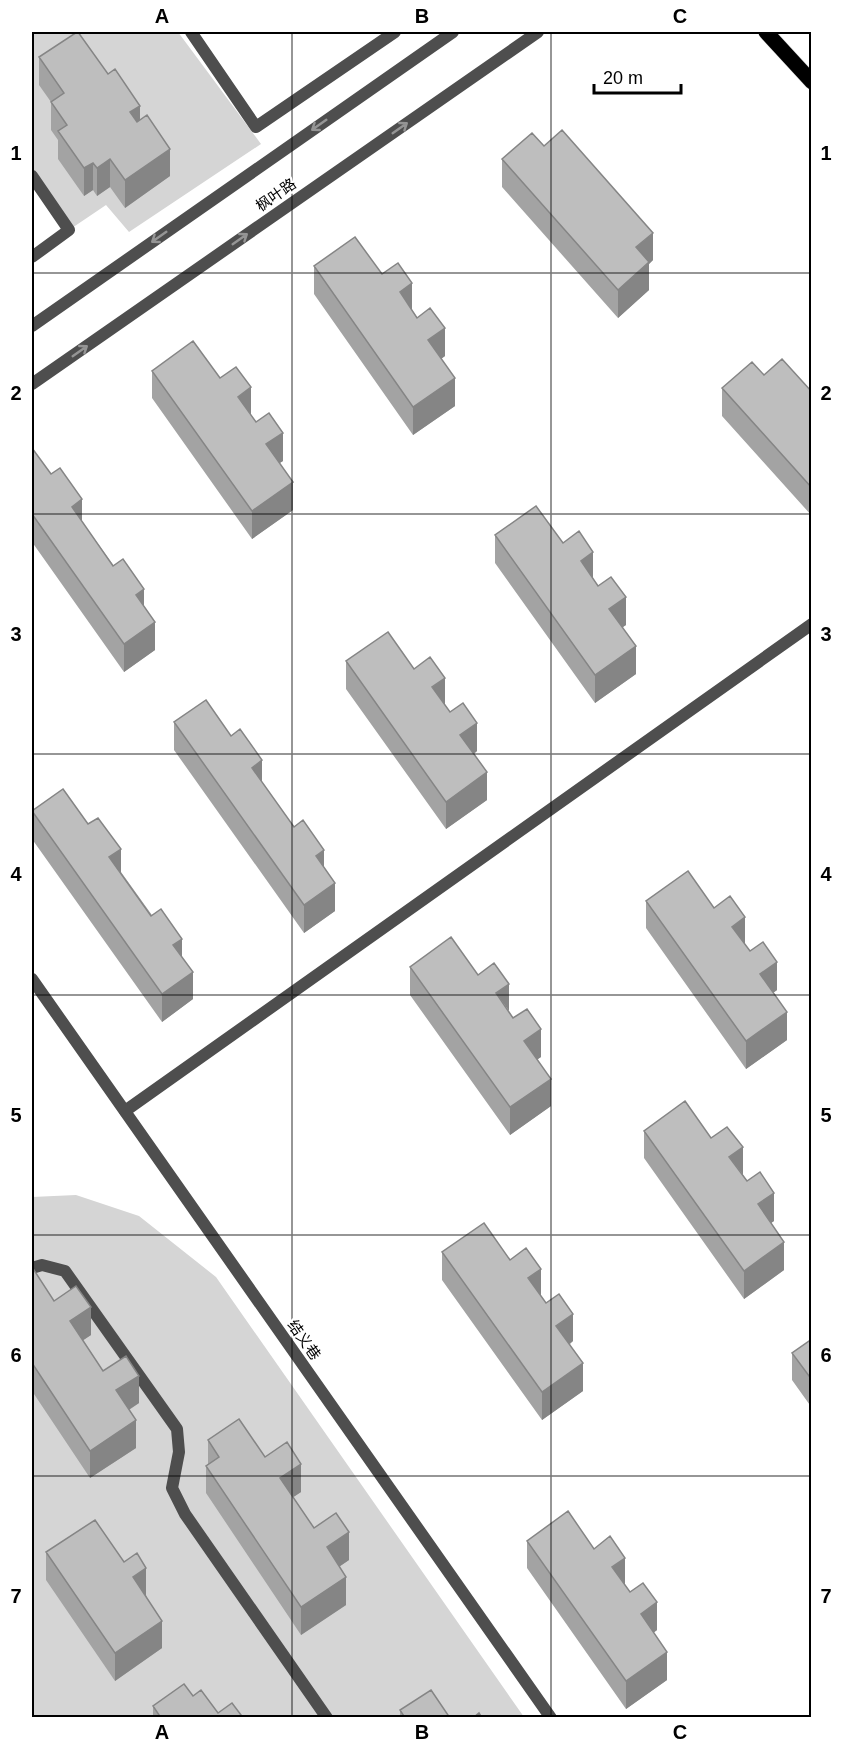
<svg xmlns="http://www.w3.org/2000/svg" width="843" height="1749" font-family="Arial,'Noto Sans SC',sans-serif">
	<rect width="100%" height="100%" fill="#fff"/>
	<path fill="#d5d5d5" d="M32,32H178L261,144L129,232L106,205L69,230L32,176Z
		M76,1195L139,1216L216,1277L524,1717L32,1718V1197Z"/>
	<g fill="none" stroke-linecap="round" stroke-linejoin="round">
		<defs>
			<path id="primary" d="M766,32L812,82"/>
		</defs>
		<use href="#primary" stroke="#dbdbdb" stroke-width="16"/>
		<path stroke="#4e4e4e" stroke-width="12" d="M191,32L256,127L395,32
			M32,176L69,230L32,257
			M125,1111L812,624
			M32,1268L42,1265L65,1271L177,1429L179,1452L172,1488L185,1514L327,1718"/>
		<path stroke="#4e4e4e" stroke-width="12" d="M32,979L551,1718"/>
		<path stroke="#4e4e4e" stroke-width="12" d="M32,326L453,32
			M32,384L538,32"/>
		<use href="#primary" stroke="#000" stroke-width="15"/>
	</g>
	<path fill="#a3a3a3" d="M39,57L140,120L170,176L125,208L110,187L97,196L93,190L84,196L58,159V140L51,130V102L39,85Z
		M502,159L653,260L649,264V290L618,318L502,187Z
		M314,266L382,274L412,310L445,356L441,359L455,406L413,435L314,294Z
		M152,371L220,378L251,415L283,461L279,463L293,510L252,539L152,398Z
		M764,375L812,392V516L722,416V388Z
		M32,448L82,522L144,607L155,650L124,672L32,542Z
		M495,535L563,543L593,579L626,625L622,627L636,674L595,703L495,563Z
		M346,661L414,669L445,705L477,751L474,754L487,800L446,829L346,689Z
		M174,722L262,783L324,868L335,911L304,933L174,750Z
		M32,811L121,872L182,957L193,999L162,1022L32,839Z
		M646,901L714,908L745,945L777,990L773,993L787,1040L746,1069L646,928Z
		M410,967L478,975L509,1012L541,1057L537,1059L551,1106L510,1135L410,995Z
		M644,1131L711,1138L743,1175L774,1221L771,1223L784,1270L744,1299L644,1158Z
		M442,1252L510,1260L541,1296L573,1341L570,1344L583,1391L542,1420L442,1280Z
		M32,1267L54,1301L91,1335L83,1340L103,1371L139,1403L129,1410L136,1448L90,1478L32,1391Z
		M812,1339V1408L792,1380V1353Z
		M208,1440L265,1457L301,1492L293,1497L314,1528L349,1560L340,1566L346,1605L301,1635L206,1493V1466L208,1464Z
		M527,1541L594,1549L625,1585L657,1630L653,1633L667,1680L626,1709L527,1568Z
		M46,1552L146,1595L162,1648L115,1681L46,1580Z
		M153,1706L218,1713L241,1718H153Z
		M400,1710L450,1718H400Z"/>
	<path fill="#858585" d="M140,106V133L130,112Z
		M170,149V176L125,208V180Z
		M110,159V187L97,196V168Z
		M93,163V190L84,196V168Z
		M653,233V260L649,264V290L618,318V290L636,247Z
		M412,283V311L400,292Z
		M445,328V356L428,368V340Z
		M455,378V406L413,435V407Z
		M251,387V415L238,397Z
		M283,433V461L266,472V444Z
		M293,482V510L252,539V511Z
		M82,499V527L72,507Z
		M593,552V580L581,561Z
		M144,589V616L136,595Z
		M626,597V625L609,637V609Z
		M155,622V650L124,672V644Z
		M636,646V674L595,703V675Z
		M445,678V706L432,687Z
		M477,723V751L460,763V735Z
		M262,760V788L252,768Z
		M487,772V800L446,829V802Z
		M121,849V877L109,857Z
		M324,850V878L316,856Z
		M335,883V911L304,933V905Z
		M745,917V945L732,927Z
		M182,939V966L173,945Z
		M777,962V990L760,1002V974Z
		M193,972V999L162,1022V994Z
		M509,984V1011L496,993Z
		M787,1012V1040L746,1069V1041Z
		M541,1029V1057L524,1069V1041Z
		M551,1079V1106L510,1135V1107Z
		M743,1147V1175L729,1157Z
		M774,1193V1221L758,1232V1204Z
		M784,1242V1270L744,1299V1271Z
		M541,1269V1297L528,1278Z
		M91,1307V1335L70,1349V1321Z
		M573,1314V1341L556,1353V1326Z
		M583,1363V1391L542,1420V1392Z
		M139,1376V1403L116,1418V1390Z
		M136,1420V1448L90,1478V1451Z
		M301,1464V1492L280,1506V1478Z
		M349,1532V1560L327,1575V1547Z
		M625,1558V1585L612,1567Z
		M146,1568V1595L133,1605V1577Z
		M346,1577V1605L301,1635V1607Z
		M657,1602V1630L641,1642V1614Z
		M162,1621V1648L115,1681V1653Z
		M667,1652V1680L626,1709V1681Z"/>
	<path fill="#bebebe" stroke="#858585" stroke-width="1.5" d="M77,32H78L108,74L115,69L140,106L130,112L137,122L147,115L170,149L125,180L110,159L97,168L93,163L84,168L58,131L67,125L51,102L64,93L39,57Z
		M562,130L653,233L636,247L649,262L618,290L502,159L532,133L544,146Z
		M355,237L382,274L398,263L412,283L400,292L417,318L430,308L445,328L428,340L455,378L413,407L314,266Z
		M193,341L220,378L236,367L251,387L238,397L256,422L269,413L283,433L266,444L293,482L252,511L152,371Z
		M782,359L812,392V488L722,388L752,362L764,375Z
		M32,448L51,474L60,468L82,499L72,507L113,566L123,559L144,589L136,595L155,622L124,644L32,514Z
		M536,506L563,543L579,531L593,552L581,561L598,586L611,577L626,597L609,609L636,646L595,675L495,535Z
		M388,632L414,669L430,657L445,678L432,687L450,712L463,703L477,723L460,735L487,772L446,802L346,661Z
		M206,700L231,736L240,729L262,760L252,768L294,827L303,820L324,850L316,856L335,883L304,905L174,722Z
		M63,789L88,824L98,818L121,849L109,857L151,916L161,909L182,939L173,945L193,972L162,994L32,811Z
		M688,871L714,908L730,896L745,917L732,927L750,951L763,942L777,962L760,974L787,1012L746,1041L646,901Z
		M451,937L478,975L494,963L509,984L496,993L513,1018L527,1009L541,1029L524,1041L551,1079L510,1107L410,967Z
		M685,1101L711,1138L727,1127L743,1147L729,1157L747,1181L760,1172L774,1193L758,1204L784,1242L744,1271L644,1131Z
		M484,1223L510,1260L526,1248L541,1269L528,1278L546,1303L559,1294L573,1314L556,1326L583,1363L542,1392L442,1252Z
		M32,1267L54,1301L76,1286L91,1307L70,1321L103,1371L126,1356L139,1376L116,1390L136,1420L90,1451L32,1363Z
		M812,1339V1380L792,1353Z
		M239,1419L265,1457L287,1442L301,1464L280,1478L314,1528L336,1513L349,1532L327,1547L346,1577L301,1607L206,1466L219,1457L208,1440Z
		M568,1511L594,1549L610,1536L625,1558L612,1567L630,1592L643,1583L657,1602L641,1614L667,1652L626,1681L527,1541Z
		M95,1520L124,1562L137,1553L146,1568L133,1577L162,1621L115,1653L46,1552Z
		M184,1684L193,1696L201,1690L218,1713L232,1703L241,1715L238,1718H161L153,1706Z
		M431,1690L450,1718H405L400,1710Z
		M479,1713L482,1718H473Z"/>
	<defs><path id="oneway-shaft" d="M-6 0H5M1.5-3L5.5 0L1.5 3" fill="none" stroke-width="1.6" stroke-linecap="round" stroke-linejoin="round" transform="scale(1.5)"/></defs>
	<g stroke="#959595">
		<use href="#oneway-shaft" transform="translate(319 125) rotate(145)"/>
		<use href="#oneway-shaft" transform="translate(400 128) rotate(-35)"/>
		<use href="#oneway-shaft" transform="translate(159 237) rotate(145)"/>
		<use href="#oneway-shaft" transform="translate(240 239) rotate(-35)"/>
		<use href="#oneway-shaft" transform="translate(80 351) rotate(-35)"/>
	</g>
	<path fill="none" stroke="#000" stroke-width="1.5" stroke-opacity="0.55" d="M292,32V1718M551,32V1718M32,273H812M32,514H812M32,754H812M32,995H812M32,1235H812M32,1476H812"/>
	<g text-anchor="middle" stroke-width="4.5" stroke-linejoin="round" paint-order="stroke">
		<g font-size="15" fill="#000" stroke="#fff">
			<text transform="translate(276 195) rotate(-35)" y="5">枫叶路</text>
			<text transform="translate(304 1340) rotate(55)" y="5">结义巷</text>
		</g>
	</g>
	<rect width="843" height="1749" fill="none" stroke="#ffffff" stroke-width="66"/>
	<path d="M594 84v9h87v-9" fill="none" stroke="#000000" stroke-width="3"/>
	<text x="603" y="84" font-size="18" fill="#000000" stroke="#ffffff" stroke-width="4.5" paint-order="stroke">20 m</text>
	<rect x="33" y="33" width="777" height="1683" fill="none" stroke="#000" stroke-width="2"/>
	<g font-size="20" text-anchor="middle" font-weight="bold" fill="#000">
		<text x="162" y="23">A</text>
		<text x="422" y="23">B</text>
		<text x="680" y="23">C</text>
		<text x="16" y="160">1</text>
		<text x="826" y="160">1</text>
		<text x="16" y="400">2</text>
		<text x="826" y="400">2</text>
		<text x="16" y="641">3</text>
		<text x="826" y="641">3</text>
		<text x="16" y="881">4</text>
		<text x="826" y="881">4</text>
		<text x="16" y="1122">5</text>
		<text x="826" y="1122">5</text>
		<text x="16" y="1362">6</text>
		<text x="826" y="1362">6</text>
		<text x="16" y="1603">7</text>
		<text x="826" y="1603">7</text>
		<text x="162" y="1739">A</text>
		<text x="422" y="1739">B</text>
		<text x="680" y="1739">C</text>
	</g>
</svg>
